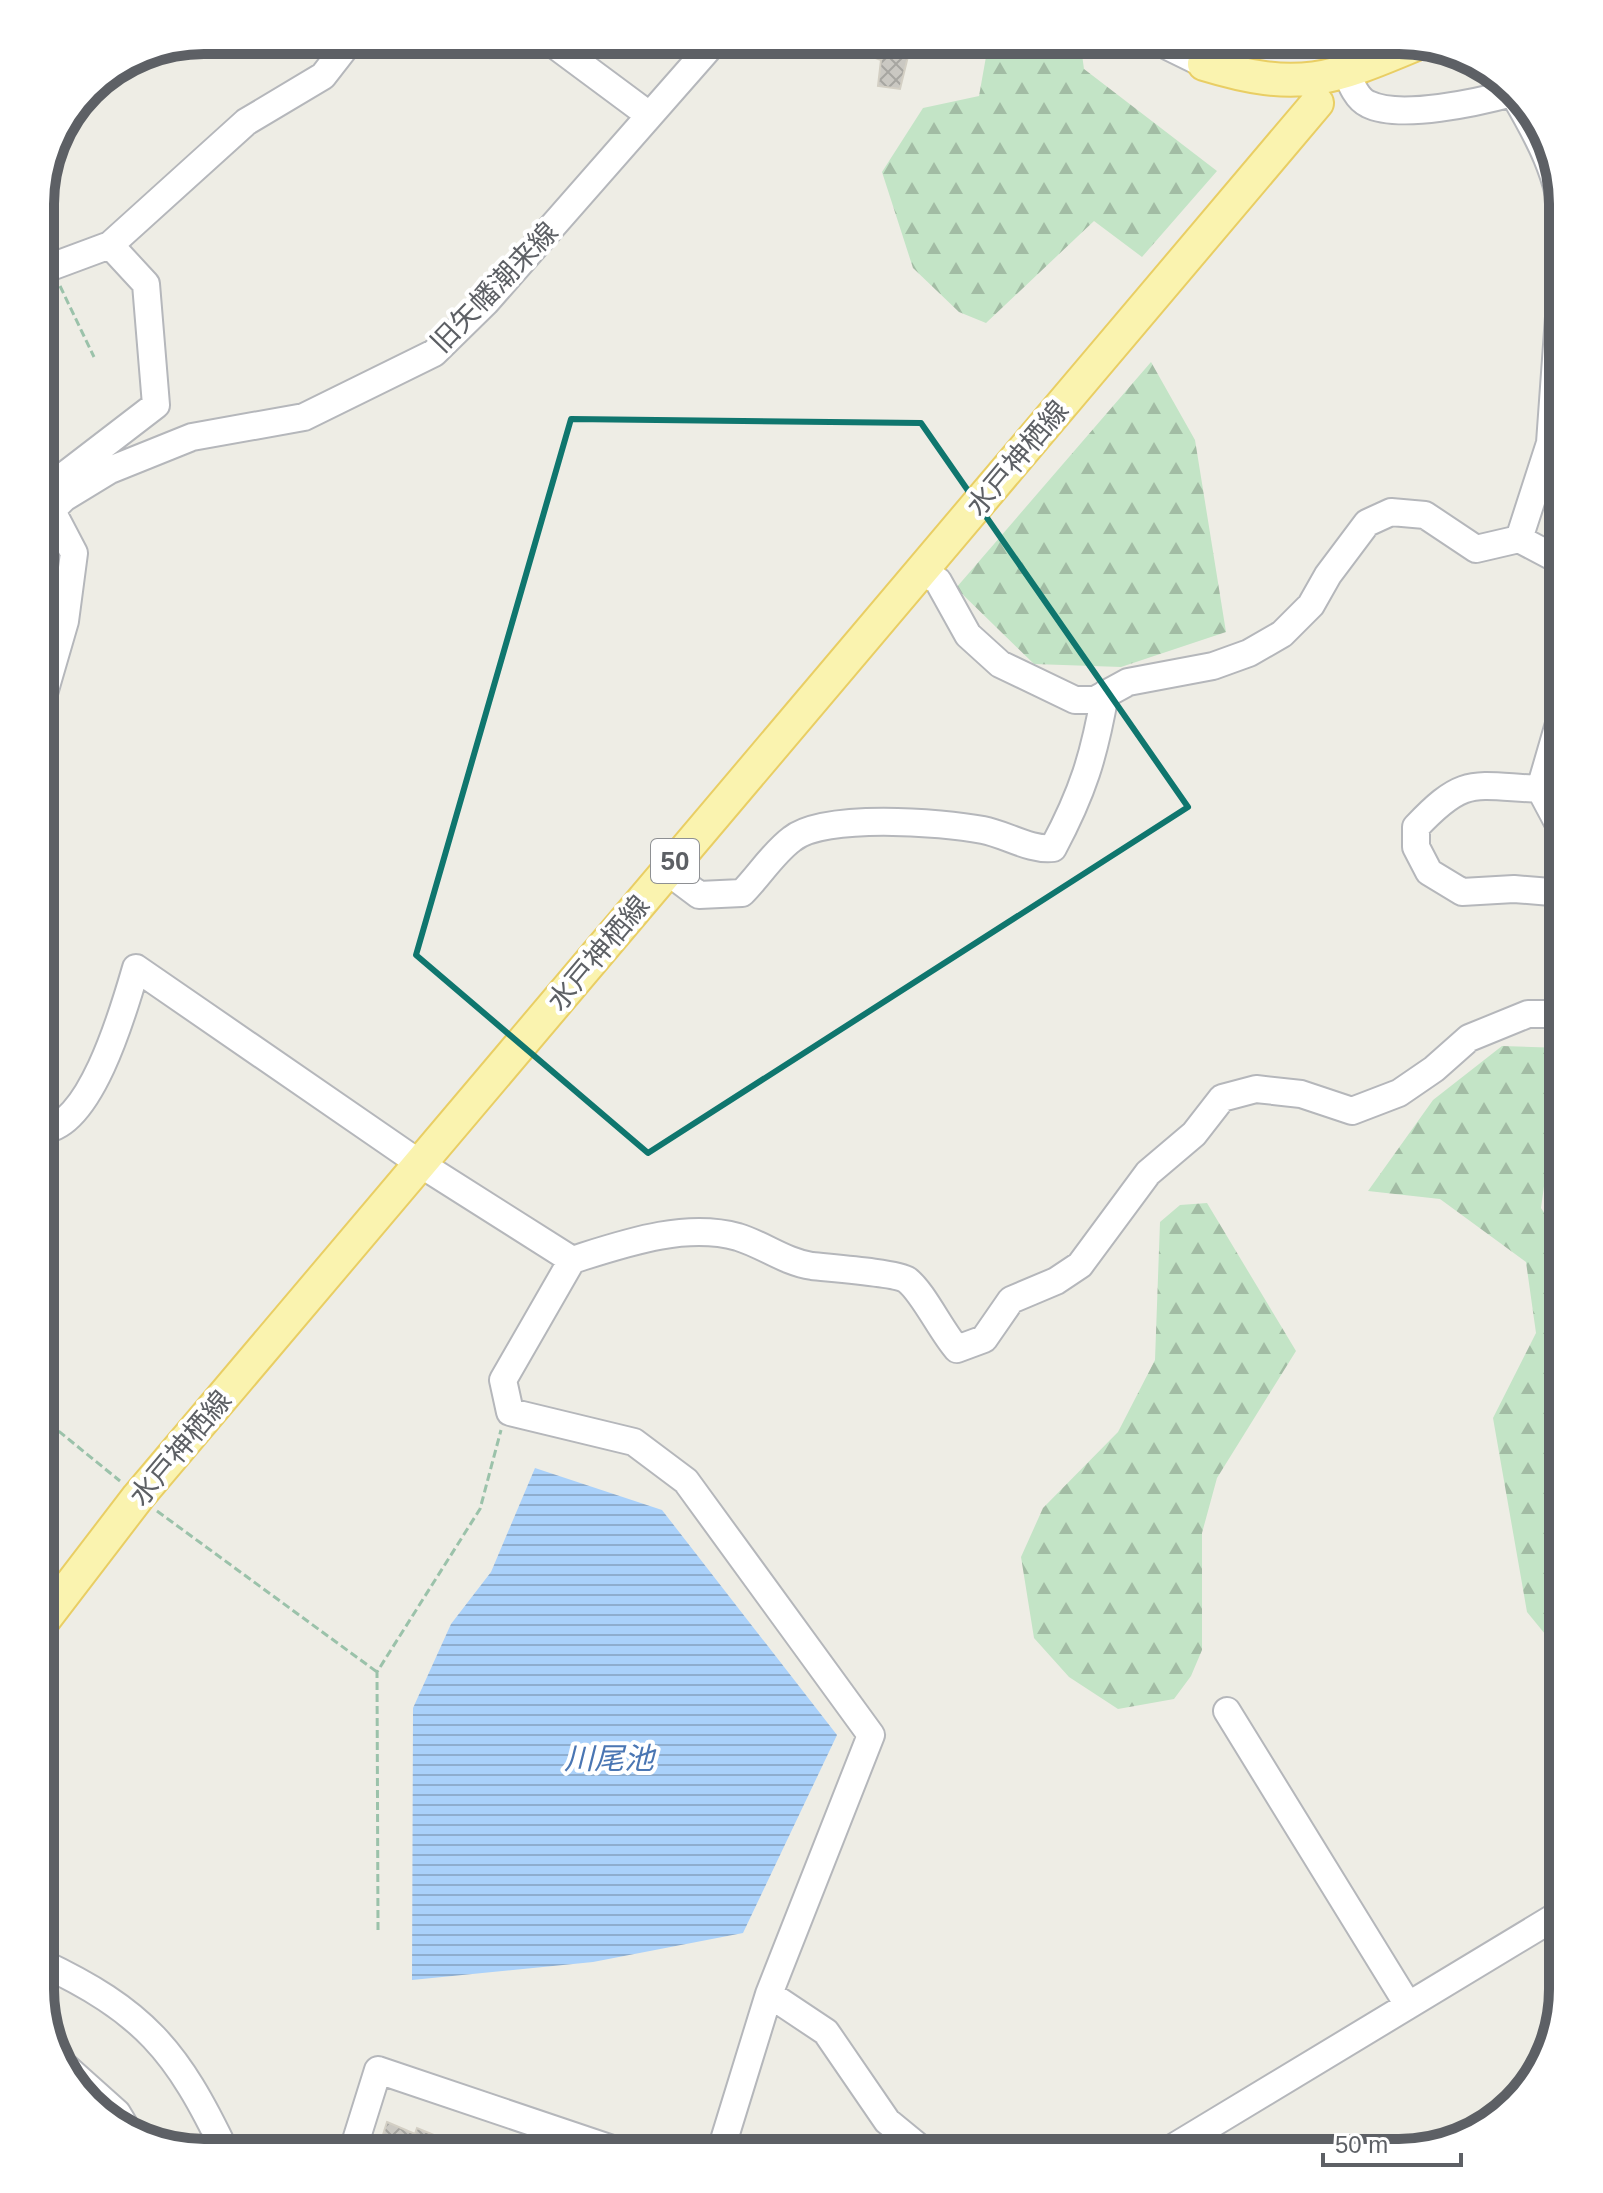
<svg xmlns="http://www.w3.org/2000/svg" width="1603" height="2193" font-family="Helvetica,'Noto Sans JP',sans-serif">
	<defs>
		<pattern id="forest-firs" width="22" height="20" patternUnits="userSpaceOnUse" patternTransform="scale(2)"><rect width="22" height="20" fill="#c3e4c6"/><path d="M5 1l3.5 6h-7zM16 11l3.5 6h-7z" fill="#a2bca4"/></pattern>
		<pattern id="water-rules" width="6" height="5" patternUnits="userSpaceOnUse" patternTransform="scale(2)"><rect width="6" height="5" fill="#aad1fa"/><path d="M0 2.5h6" fill="none" stroke="#8eadce"/></pattern>
		<pattern id="building-cross-hatch" width="8" height="8" patternUnits="userSpaceOnUse" patternTransform="scale(2)"><rect width="8" height="8" fill="#cac8c2"/><path d="M0 0l8 8M0 8l8-8" fill="none" stroke="#a7a6a1"/></pattern>
	</defs>
	<rect width="100%" height="100%" fill="#eeede5"/>
	<path fill="url(#forest-firs)" d="M989,40H1080L1084,69L1217,171L1142,257L1094,221L986,323L959,312L913,268L882,172L923,108L979,96Z
		M1151,362L1195,440L1226,632L1121,667L1034,664L956,588Z
		M1502,1046L1563,1048L1541,1208L1563,1241V1656L1527,1612L1493,1418L1536,1333L1526,1262L1440,1199L1368,1191L1433,1100Z
		M1207,1203L1296,1351L1217,1478L1202,1533V1650L1191,1676L1174,1699L1118,1709L1069,1677L1034,1638L1021,1557L1043,1508L1118,1432L1155,1360L1160,1222L1180,1205Z"/>
	<path fill="url(#water-rules)" d="M535,1468L662,1510L837,1735L743,1933L593,1962L412,1980L413,1708L451,1624L491,1572Z"/>
	<path fill="url(#building-cross-hatch)" stroke="#d3cfc4" stroke-width="2" d="M875,40H912L900,89L878,86L881,60L873,57Z
		M387,2122L415,2134L417,2128L478,2153L417,2152L382,2138Z"/>
	<g fill="none" stroke-linecap="round" stroke-linejoin="round">
		<path stroke="#cacac5" stroke-width="32" stroke-dasharray="32 16" stroke-linecap="butt" d="M1337,80L1372,40"/>
		<defs>
			<path id="minor" d="M548,40L649,115
				M1155,40L1204,64
				M1347,74C1351,84 1357,99 1368,104C1400,120 1479,102 1512,93
				M1513,93C1537,134 1562,178 1563,227
				M40,271L110,245L246,122L323,76L351,40
				M64,498L61,478L156,405L146,284L110,245
				M40,522L64,498L110,470L192,437L304,417L434,353L486,302L716,40
				M1563,568L1557,559L1519,539L1550,443L1563,261
				M921,571L938,581L968,635L1000,664L1075,700H1095L1128,682L1213,666L1249,653L1282,634L1311,605L1328,575L1367,523L1391,512L1425,515L1476,549L1519,539
				M40,707L65,621L74,553L52,511
				M1540,789C1473,786 1465,775 1416,827V847L1429,872L1462,892L1514,889L1563,893
				M1563,832L1540,789L1563,710
				M667,871L699,895L742,893C759,876 773,853 792,839C824,813 941,822 983,830C1005,834 1031,851 1053,848C1083,792 1094,756 1105,694
				M40,1129C89,1134 125,1006 136,968L419,1163L572,1260
				M1227,1711L1408,2005
				M40,1962C144,2011 177,2050 226,2153
				M769,1994L826,2032L887,2121L926,2153
				M60,2062L117,2113L129,2133
				M352,2153L378,2070L624,2153
				M720,2153L769,1994L871,1735L686,1481L634,1442L510,1412L503,1380L572,1260C623,1244 684,1222 738,1237C764,1245 785,1262 812,1266C829,1268 897,1273 907,1280C923,1292 941,1331 957,1349L984,1339L1011,1300L1056,1281L1080,1265L1148,1173L1194,1134L1222,1098L1256,1089L1301,1094L1352,1111L1399,1093L1434,1069L1469,1038L1528,1014H1563
				M1164,2153L1563,1912"/>
			<path id="major" d="M1215,40L1204,64C1299,93 1331,80 1419,43
				M40,1625L138,1497L1317,103"/>
		</defs>
		<use href="#minor" stroke="#b5b7bb" stroke-width="30"/>
		<use href="#major" stroke="#e9ce64" stroke-width="36"/>
		<path stroke="#9bc2aa" stroke-width="3" stroke-dasharray="8 4" stroke-linecap="butt" d="M60,286L94,357
			M40,1416L120,1481
			M157,1511L377,1672
			M378,1930L377,1672L480,1509L501,1430"/>
		<use href="#minor" stroke="#fff" stroke-width="26"/>
		<use href="#major" stroke="#faf3af" stroke-width="32"/>
	</g>
	<path fill="none" stroke="#0f766e" stroke-width="6" stroke-linejoin="round" d="M571,419L921,423L1188,807L648,1153L416,955Z"/>
	<g text-anchor="middle" stroke-width="8" stroke-linejoin="round" paint-order="stroke">
		<rect fill="#fff" stroke="#8e9093" stroke-width="2" x="651" y="839" width="48" height="44" rx="6"/>
		<g font-size="26" font-weight="bold" fill="#5d6065">
			<text x="675" y="870">50</text>
		</g>
		<g font-size="28" fill="#5d6065" stroke="#fff">
			<text transform="translate(494 287) rotate(-46)" y="10">旧矢幡潮来線</text>
			<text transform="translate(1017 458) rotate(-50)" y="10">水戸神栖線</text>
			<text transform="translate(598 953) rotate(-50)" y="10">水戸神栖線</text>
			<text transform="translate(180 1448) rotate(-50)" y="10">水戸神栖線</text>
		</g>
		<g font-size="30" font-style="italic" fill="#4a76b3" stroke="#fff">
			<text x="609" y="1769">川尾池</text>
		</g>
	</g>
	<path d="M0 0H1603V2193H0ZM204 54H1399A150 150 0 0 1 1549 204V1989A150 150 0 0 1 1399 2139H204A150 150 0 0 1 54 1989V204A150 150 0 0 1 204 54Z" fill="#fff" fill-rule="evenodd"/>
	<path fill="none" stroke="#5d6065" stroke-width="10" d="M204 54H1399A150 150 0 0 1 1549 204V1989A150 150 0 0 1 1399 2139H204A150 150 0 0 1 54 1989V204A150 150 0 0 1 204 54Z"/>
	<path d="M1323 2153v12h138v-12" fill="none" stroke="#5d6065" stroke-width="4"/>
	<text x="1335" y="2153" font-size="24" fill="#5d6065" stroke="#ffffff" stroke-width="6" paint-order="stroke">50 m</text>
</svg>
